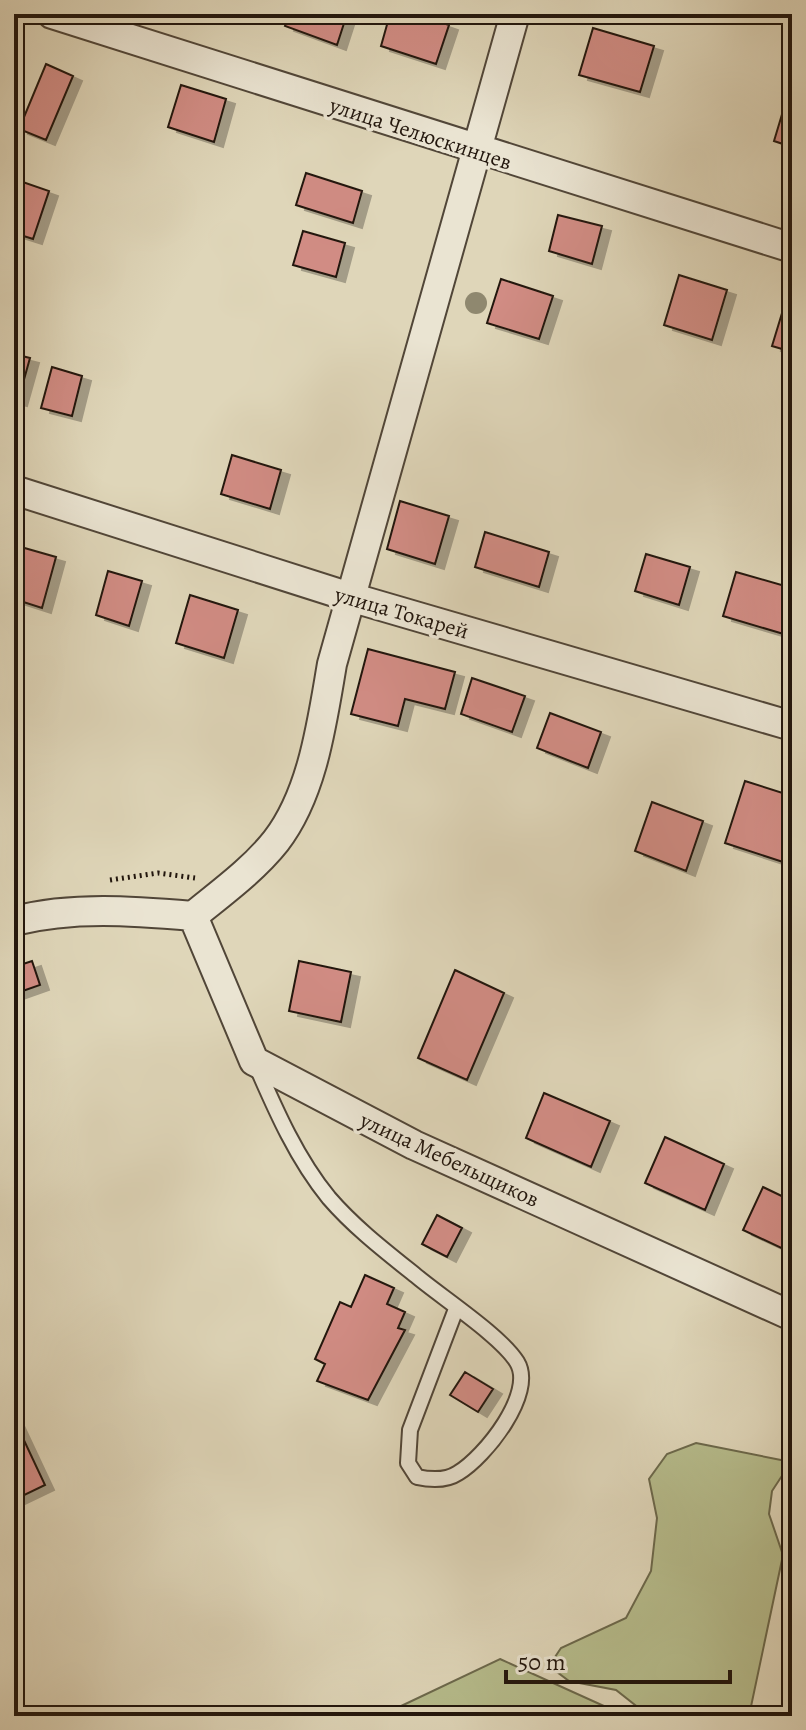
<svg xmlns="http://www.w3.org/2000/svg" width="806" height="1730" font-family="Alegreya,serif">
	<defs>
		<filter id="shadow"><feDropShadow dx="9" dy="5" stdDeviation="0" flood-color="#0004"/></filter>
	</defs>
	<rect width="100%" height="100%" fill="#dfd6b9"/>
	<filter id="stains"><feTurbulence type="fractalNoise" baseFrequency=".0025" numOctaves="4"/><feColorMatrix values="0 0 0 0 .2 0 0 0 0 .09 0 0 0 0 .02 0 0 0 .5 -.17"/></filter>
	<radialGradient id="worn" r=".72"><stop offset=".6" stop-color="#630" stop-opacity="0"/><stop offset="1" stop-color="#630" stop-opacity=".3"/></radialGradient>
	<path fill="#b6bc8c" stroke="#6c694c" stroke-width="2" d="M696,1443L791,1462L772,1491L769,1514L783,1555L749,1716H649L616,1690L569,1681L549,1666L561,1648L626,1618L651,1571L657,1518L649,1479L667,1454Z
		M500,1659L626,1716H380Z"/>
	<path fill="#d18c84" stroke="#22160d" stroke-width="2" filter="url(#shadow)" d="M289,14H347L337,45L285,26Z
		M390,14H417L449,25L436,64L381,46Z
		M593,28L654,46L640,92L579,75Z
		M46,64L73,76L46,140L19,129Z
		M181,85L226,99L214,142L168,127Z
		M783,111L792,114V147L774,141Z
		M306,173L362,191L353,223L296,205Z
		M14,179L49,191L33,239L14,233Z
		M558,215L602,226L592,264L549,251Z
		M303,231L345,243L336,277L293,265Z
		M679,275L727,290L712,340L664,325Z
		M501,279L553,296L539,339L487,323Z
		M786,300L792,302V352L772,346Z
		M14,354L30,358L18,401L14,400Z
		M52,367L82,376L72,416L41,408Z
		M232,455L281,470L270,509L221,494Z
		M400,501L449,516L435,564L387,549Z
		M485,532L549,552L539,587L475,567Z
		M14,545L56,557L42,608L14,599Z
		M646,554L690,567L679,605L635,591Z
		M108,571L142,581L129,626L96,615Z
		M736,572L792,588V619L787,635L723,616Z
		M190,595L238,610L224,658L176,643Z
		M368,649L455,672L445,709L405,699L398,726L351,714Z
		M472,678L525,696L512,732L461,714Z
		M550,713L601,732L588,768L537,748Z
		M745,781L792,796V843L786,863L725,843Z
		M652,802L703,821L686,871L635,851Z
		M32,961L40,985L14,994V967Z
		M299,961L351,972L341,1022L289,1011Z
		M455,970L504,993L467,1080L418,1058Z
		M544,1093L610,1121L591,1167L526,1138Z
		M665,1137L724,1164L705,1210L645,1183Z
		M763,1187L792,1201V1253L743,1230Z
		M437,1215L462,1228L447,1257L422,1244Z
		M365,1275L394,1288L387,1304L405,1312L398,1328L405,1330L368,1400L317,1381L325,1364L315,1359L340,1302L351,1307Z
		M465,1372L493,1389L478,1412L450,1395Z
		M14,1419L45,1485L14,1500Z"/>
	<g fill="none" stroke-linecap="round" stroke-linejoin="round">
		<defs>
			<path id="lane" d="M256,1065C276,1111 297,1159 329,1198C354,1227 385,1251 415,1275C441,1297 501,1336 517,1362C536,1393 485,1457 458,1473C446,1481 431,1480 417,1477L408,1463L410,1430L456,1309"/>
			<path id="street" d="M52,14L792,248
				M14,490L350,597L792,726
				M193,916C221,893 253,870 276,841C313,793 322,722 332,664L515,14
				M193,916L254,1061L414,1145L792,1316
				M14,921C73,906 133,911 193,916"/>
		</defs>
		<use href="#lane" stroke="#514638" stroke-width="18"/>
		<use href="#street" stroke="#514638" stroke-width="32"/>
		<path stroke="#22160d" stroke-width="5" stroke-dasharray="2 4" stroke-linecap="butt" d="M110,880L158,873L195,878"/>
		<use href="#lane" stroke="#eae4d2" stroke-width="14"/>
		<use href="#street" stroke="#eae4d2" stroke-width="28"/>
	</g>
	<circle fill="#8f886f" cx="476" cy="303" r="11"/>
	<g text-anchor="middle" stroke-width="7" stroke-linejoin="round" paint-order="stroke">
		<g font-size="22" fill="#22160d" stroke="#eae4d2">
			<text transform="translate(421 133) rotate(18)" y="8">улица Челюскинцев</text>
			<text transform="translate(402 612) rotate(16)" y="8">улица Токарей</text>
			<text transform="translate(450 1159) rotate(25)" y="8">улица Мебельщиков</text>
		</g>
	</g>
	<rect width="806" height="1730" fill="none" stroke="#dfd6b9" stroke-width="48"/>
	<rect x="16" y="16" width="774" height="1698" fill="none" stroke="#22160d" stroke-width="4"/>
	<rect x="24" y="24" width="758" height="1682" fill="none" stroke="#22160d" stroke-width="2"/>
	<path d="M506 1670v12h224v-12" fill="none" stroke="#22160d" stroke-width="4"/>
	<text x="518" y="1670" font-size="24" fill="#22160d" stroke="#eae4d2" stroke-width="6" paint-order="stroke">50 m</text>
	<rect width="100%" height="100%" filter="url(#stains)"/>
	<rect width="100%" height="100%" fill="url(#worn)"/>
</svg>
